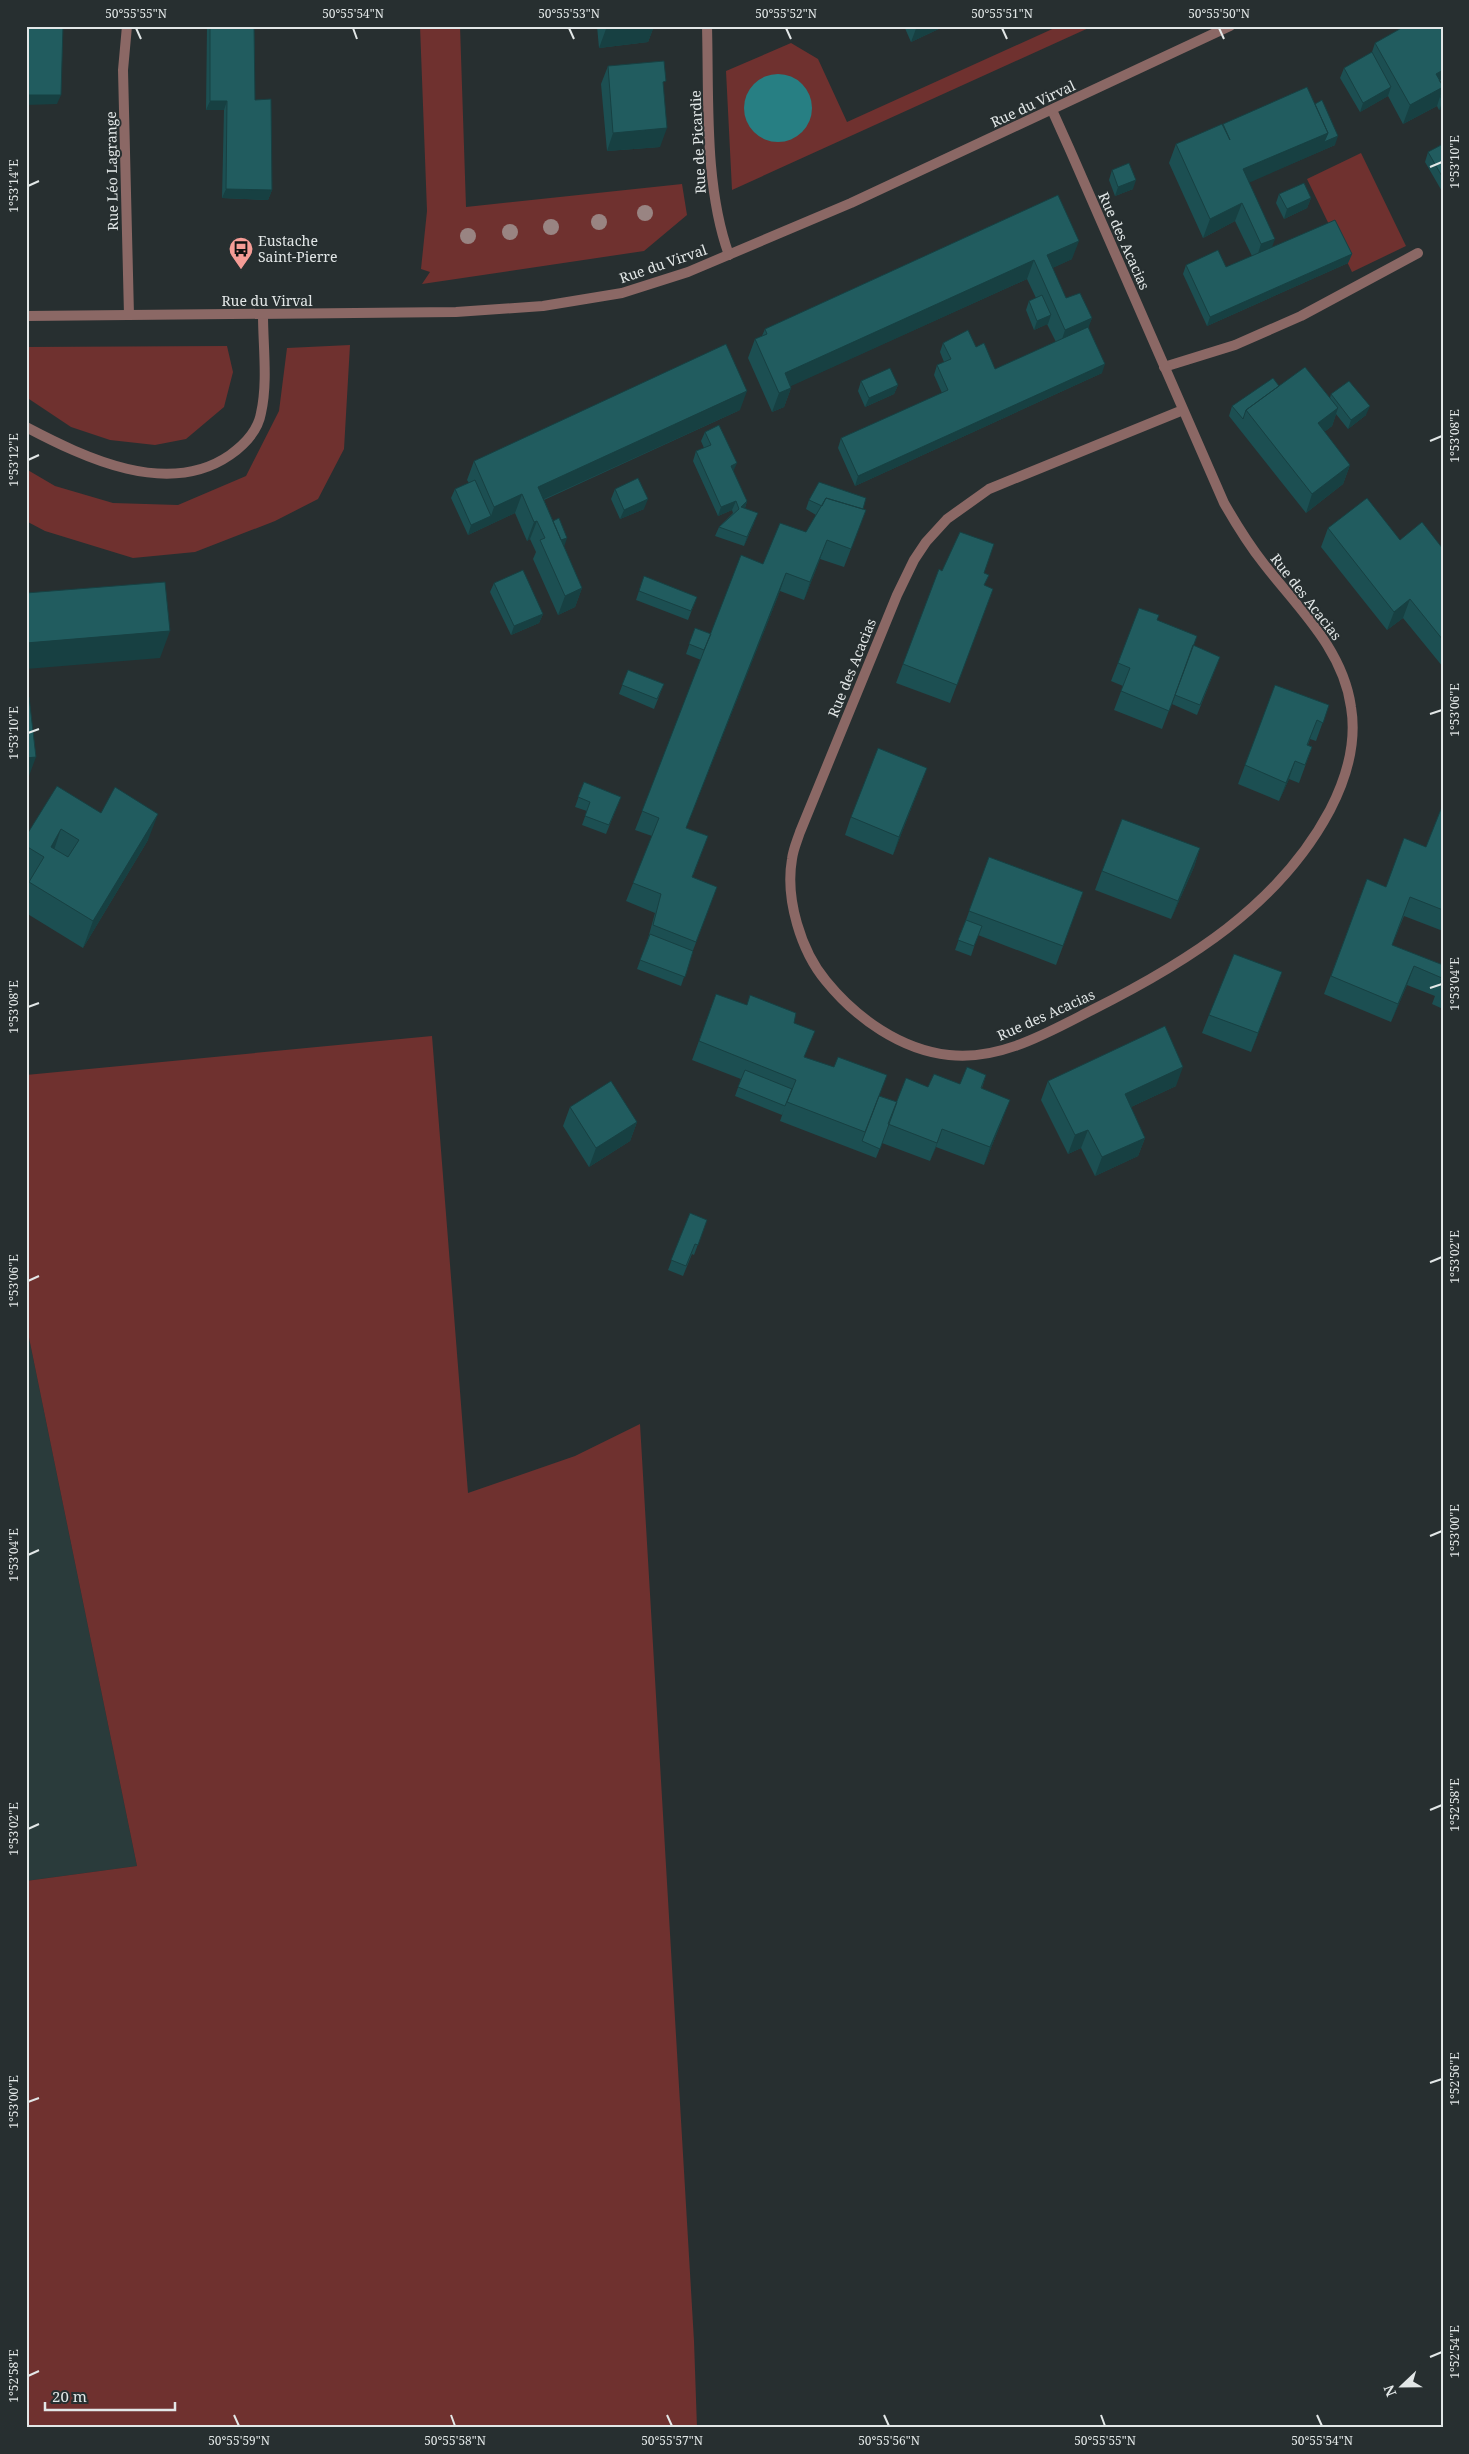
<svg xmlns="http://www.w3.org/2000/svg" width="1469" height="2454" font-family="'Noto Serif',serif">
	<rect width="100%" height="100%" fill="#272f30"/>
	<path fill="#2a3b3b" d="M26,1323L137,1866L26,1881Z"/>
	<path fill="#6f312f" d="M420,26H460L466,207L682,184L687,215L644,251L422,284L430,272L421,269L427,211Z
		M1059,26H1093L732,190L726,71L791,43L818,59L847,122Z
		M1361,153L1406,246L1352,272L1307,179Z
		M350,345L344,449L318,499L275,521L195,552L133,558L45,531L26,521V469L55,486L113,503L178,505L246,476L279,411L287,348Z
		M227,346L233,372L224,407L186,439L155,445L110,440L71,427L26,397V347Z
		M432,1036L468,1493L575,1456L640,1424L694,2341L697,2428H26V1881L137,1866L26,1323V1075Z"/>
	<path fill="#277f83" d="M744 108a34 34 0 1 1 68 0a34 34 0 1 1-68 0Z"/>
	<g fill="none" stroke-linecap="round" stroke-linejoin="round">
		<path stroke="#8b6865" stroke-width="10" d="M1164,367L1235,345L1301,316L1418,253
			M26,427C85,458 168,498 230,455C244,445 258,431 261,413C268,382 263,346 263,315"/>
		<path stroke="#8b6865" stroke-width="10" d="M127,26L123,70L129,315
			M707,26C709,100 704,186 729,255
			M1052,110L1070,150L1224,503C1236,524 1249,545 1264,564C1298,608 1343,649 1351,707C1357,743 1346,779 1330,810C1279,906 1186,963 1092,1010C1049,1032 1000,1061 949,1055C901,1050 856,1018 826,981C801,951 785,899 792,859C793,850 797,841 800,832L897,595L914,560L926,542L947,519L989,489L1183,410"/>
		<path stroke="#8b6865" stroke-width="10" d="M26,316L456,312L543,306L622,293L688,272L851,203L1230,26"/>
	</g>
	<g fill="#998482">
		<circle cx="645" cy="213" r="8"/>
		<circle cx="599" cy="222" r="8"/>
		<circle cx="551" cy="227" r="8"/>
		<circle cx="510" cy="232" r="8"/>
		<circle cx="468" cy="236" r="8"/>
	</g>
	<path fill="#1c4f52" d="M207,26H254L255,100L272,190L268,200L222,198L224,110H206Z
		M597,26H654L648,42L599,48Z
		M904,26H945L911,42Z
		M1443,26V108L1439,110L1437,106L1403,124L1388,96L1360,112L1340,78L1344,68L1372,52L1375,43Z
		M608,66L664,88L660,147L607,151L601,84Z
		M1315,104L1335,145L1249,182L1272,248L1352,254L1348,263L1207,326L1183,274L1186,265L1226,267L1252,256L1235,221L1203,238L1169,163L1176,144L1223,126V124Z
		M1443,144V193L1425,162L1428,152Z
		M1112,170L1133,189L1115,196L1109,180Z
		M1279,194L1311,198L1307,208L1284,219L1276,203Z
		M1058,195L1072,259L1052,268L1066,298L1092,318L1088,327L1102,373L855,486L838,448L841,438L942,393L934,375L937,365L944,362L940,352L943,343L976,347L995,369L1056,342L1047,324L1034,330L1026,310L1029,301L1036,298L1027,279L790,386L791,388L784,407L772,412L748,358L755,339L762,336L765,329Z
		M861,381L898,385L894,394L865,407L858,391Z
		M1279,386L1330,398L1331,394L1366,415L1348,429L1336,414L1332,426L1324,432L1350,465L1343,484L1306,513L1229,416L1232,406Z
		M740,410L544,500L582,588L575,607L558,615L533,559L536,552L530,539L527,541L515,513L468,535L451,498L455,489L469,483L467,480L474,461Z
		M705,432L733,471L747,501L745,508L754,523L744,546L715,536L719,527L733,513L732,510L718,516L693,461L696,451L704,448L701,441Z
		M615,489L644,509L620,519L611,499Z
		M809,500L866,510L844,567L820,559L804,600L780,591L686,828L708,836L692,878L717,887L692,953L681,986L637,969L647,942L655,913L626,901L652,836L635,830L701,660L686,654L695,628L711,634L763,564L806,532L816,515L806,509Z
		M1328,528L1400,540L1443,549V667L1403,618L1387,630L1321,547Z
		M942,571L984,573L985,586L993,589L950,703L896,683L903,664Z
		M644,576L697,597L688,620L636,600Z
		M494,583L543,614L539,623L511,635L490,592Z
		M1157,620L1193,645L1220,657L1197,715L1172,704L1189,657L1162,729L1114,710L1123,686L1111,681L1118,663Z
		M628,670L664,684L654,709L619,694Z
		M1275,685L1329,705L1316,741L1310,739L1308,745L1312,747L1299,783L1289,779L1279,801L1238,784Z
		M927,768L893,855L845,835L851,817Z
		M584,782L621,797L606,834L582,825L587,811L575,807Z
		M1443,804V931L1404,916L1392,945L1443,965V1009L1432,1004L1435,996L1407,985L1391,1022L1324,994L1367,879L1386,887L1426,847Z
		M101,813L148,840L83,948L26,913V888L29,881L26,879V836Z
		M1200,848L1194,867L1171,919L1095,890L1102,871Z
		M989,857L1083,892L1056,965L978,935L971,956L955,950Z
		M1282,972L1251,1052L1202,1033L1209,1015Z
		M716,994L794,1023L805,1057L880,1096L897,1102L928,1087L960,1084L986,1075L982,1088L1003,1118L984,1165L936,1147L930,1161L882,1143L876,1158L780,1121L785,1107L782,1115L735,1096L741,1079L692,1060Z
		M1048,1081L1176,1086L1131,1107L1145,1138L1138,1156L1095,1176L1081,1148L1068,1154L1041,1100Z
		M570,1107L637,1122L630,1141L589,1167L563,1126Z
		M690,1213L707,1220L694,1255L692,1254L683,1276L668,1270Z"/>
	<path fill="#174042" d="M633,26H654L648,42L599,48L606,29Z
		M917,26H945L911,42Z
		M1443,70V85L1436,74Z
		M1391,87L1388,96L1360,112L1363,103Z
		M1443,87L1437,106L1403,124L1410,105Z
		M26,95H61L57,104L26,105Z
		M210,101H227L224,110H206Z
		M1443,101V108L1439,110Z
		M667,128L660,147L607,151L613,133Z
		M1328,133L1338,136L1335,145L1237,188L1243,169Z
		M1136,180L1133,189L1115,196L1118,187Z
		M226,189L272,190L268,200L222,198Z
		M1311,198L1307,208L1284,219L1287,209Z
		M1242,203L1235,221L1203,238L1210,219Z
		M1275,239L1268,258L1255,263L1261,244Z
		M1079,241L1072,259L1040,274L1047,255Z
		M1352,254L1348,263L1207,326L1210,317Z
		M1034,260L1027,279L778,392L785,373Z
		M1051,315L1048,324L1034,330L1037,321Z
		M1092,318L1085,337L1059,349L1065,330Z
		M1105,364L1102,373L855,486L858,476Z
		M898,385L894,394L865,407L869,398Z
		M791,388L784,407L772,412L779,393Z
		M747,391L740,410L531,505L538,487Z
		M1370,406L1366,415L1348,429L1351,420Z
		M1338,408L1332,426L1311,442L1318,423Z
		M737,463L733,472L731,466Z
		M1350,465L1343,484L1306,513L1312,494Z
		M522,494L515,513L468,535L471,525L491,516L494,507Z
		M648,499L644,509L620,519L624,510Z
		M736,501L732,510L718,516L721,507Z
		M747,501L744,511L741,507Z
		M758,513L754,523L744,546L747,537Z
		M537,521L530,539L527,541L534,522Z
		M567,538L564,547L555,543Z
		M827,540L820,559L804,600L810,582Z
		M786,573L780,591L679,846L686,828Z
		M582,588L575,607L558,615L565,596Z
		M1410,599L1403,618L1387,630L1394,612Z
		M543,614L539,623L511,635L514,626Z
		M170,631L160,658L26,669V643Z
		M36,757L29,776H26V758Z
		M1295,761L1289,779L1279,801L1286,783Z
		M927,768L920,786L893,855L899,837Z
		M158,814L148,840L83,948L93,921Z
		M61,829L52,856L51,847Z
		M1200,848L1194,867L1171,919L1178,901Z
		M1414,966L1407,985L1391,1022L1398,1004Z
		M1282,972L1275,991L1251,1052L1258,1033Z
		M1183,1067L1176,1086L1118,1113L1125,1094Z
		M1010,1100L1003,1118L984,1165L990,1147Z
		M637,1122L630,1141L589,1167L596,1148Z
		M942,1129L936,1147L930,1161L937,1143Z
		M1088,1130L1081,1148L1068,1154L1075,1135Z
		M1145,1138L1138,1156L1095,1176L1102,1157Z"/>
	<path fill="#215c5f" stroke="#174042" fill-rule="evenodd" d="M26,26H63L61,95H26Z
		M210,26H254L255,100L271,99L272,190L226,189L227,101H210Z
		M606,26H633L606,29Z
		M1405,26H1443V70L1436,74L1443,86V87L1410,105L1375,43Z
		M1372,52L1391,87L1363,103L1344,68Z
		M664,61L666,81L663,82L667,128L613,133L608,66Z
		M1443,78V86L1439,80Z
		M1307,87L1328,133L1243,169L1275,239L1261,244L1242,203L1210,219L1176,144L1222,124L1230,140L1223,124Z
		M1443,89V101L1440,96Z
		M1322,100L1338,136L1324,142L1328,133L1315,104Z
		M1443,144V178L1428,152Z
		M1129,163L1136,180L1118,187L1112,170Z
		M1304,183L1311,198L1287,209L1279,194Z
		M1058,195L1079,241L1047,255L1066,298L1080,293L1092,318L1065,330L1034,260L785,373L791,388L779,393L755,339L767,334L765,329Z
		M1335,220L1352,254L1210,317L1186,265L1218,250L1226,267Z
		M1042,295L1051,315L1037,321L1029,301Z
		M1088,327L1105,364L858,476L841,438L948,390L937,365L951,359L943,343L968,330L976,347L984,343L995,369Z
		M726,344L747,391L538,487L582,588L565,596L540,540L545,538L537,521L534,522L522,494L494,507L474,461Z
		M1305,367L1338,408L1318,423L1350,465L1312,494L1246,410Z
		M890,368L898,385L869,398L861,381Z
		M1273,378L1279,386L1246,410L1243,419L1232,406Z
		M1349,381L1370,406L1351,420L1331,394Z
		M719,425L737,463L731,466L747,501L741,507L758,513L747,537L719,527L739,509L736,501L721,507L696,451L711,445L705,432Z
		M638,478L648,499L624,510L615,489Z
		M475,480L491,516L471,525L455,489Z
		M819,482L866,498L863,509L826,498L822,506L809,500Z
		M826,498L866,510L851,549L827,540L810,582L786,573L686,828L708,836L692,877L717,887L696,942L653,925L661,894L633,883L659,818L642,811L741,555L763,564L780,523L806,532Z
		M1367,498L1400,540L1422,522L1443,549V640L1410,599L1394,612L1328,528Z
		M559,518L567,538L561,540L553,521Z
		M960,532L994,544L984,573L989,575L984,585L993,589L957,685L903,664L939,569L942,571Z
		M523,570L543,614L514,626L494,583Z
		M644,576L697,597L691,611L639,591Z
		M165,582L170,631L26,643V593Z
		M1139,608L1159,615L1157,620L1197,636L1169,711L1121,691L1130,668L1118,663Z
		M695,628L711,634L704,650L689,644Z
		M1193,645L1220,657L1200,705L1175,695Z
		M628,670L664,684L657,699L622,685Z
		M1275,685L1329,705L1323,723L1317,720L1307,745L1312,747L1305,765L1295,761L1286,783L1245,765Z
		M26,697H29L36,757L26,758Z
		M878,748L927,768L899,837L851,817Z
		M584,782L621,797L609,825L585,816L590,802L578,797Z
		M57,786L101,813L115,787L158,814L93,921L29,882L44,857L26,846V836ZM61,829L79,840L68,857L51,847Z
		M1443,804V910L1410,897L1392,945L1443,965V987L1439,985L1442,978L1414,966L1398,1004L1331,976L1367,879L1386,887L1404,838L1426,847Z
		M1122,819L1200,848L1178,901L1102,871Z
		M989,857L1083,892L1063,946L969,911Z
		M966,920L982,926L974,946L958,940Z
		M650,934L693,951L685,977L640,960Z
		M1234,954L1282,972L1258,1033L1209,1015Z
		M716,994L747,1005L750,995L796,1013L794,1023L815,1031L804,1057L834,1067L838,1057L887,1075L865,1132L787,1102L796,1080L699,1041Z
		M1165,1026L1183,1067L1125,1094L1145,1138L1102,1157L1088,1130L1075,1135L1048,1081Z
		M967,1067L986,1075L981,1088L1010,1100L990,1147L942,1129L937,1143L888,1124L906,1078L928,1087L934,1074L960,1084Z
		M745,1070L792,1089L785,1106L738,1087Z
		M611,1081L637,1122L596,1148L570,1107Z
		M879,1096L897,1102L880,1149L862,1141Z
		M690,1213L707,1220L698,1245L695,1244L686,1266L671,1260Z"/>
	<path fill="none" stroke="#e2e7e7" stroke-width="2" d="M136,28L141,39M353,28L357,39M569,28L574,39M786,28L791,39M1002,28L1007,39M1219,28L1224,39M1430,167L1442,162M28,186L39,181M1430,441L1442,436M28,460L39,455M1430,714L1442,710M28,733L39,729M1430,988L1442,984M28,1007L39,1003M1430,1262L1442,1257M28,1281L39,1276M1430,1536L1442,1531M28,1555L39,1550M1430,1810L1442,1805M28,1829L39,1824M1430,2083L1442,2079M28,2102L39,2098M1430,2357L1442,2352M28,2376L39,2371M234,2415L239,2426M451,2415L455,2426M667,2415L672,2426M884,2415L889,2426M1101,2415L1105,2426M1317,2415L1322,2426"/>
	<defs>
		<symbol id="bus-pin" viewBox="-11 -11 22 30"><path d="M0 17L-7.5 6A9.5 9.5 0 1 1 7.5 6Z" fill="#f59c96" stroke="#272f30"/><path d="M-5-6H5V4H4V6H2V4H-2V6H-4V4H-5ZM-3.5-4V0h7V-4ZM-3.5 1.2v1.5H-2V1.2ZM2 1.2v1.5H3.5V1.2Z" fill="#111"/></symbol>
	</defs>
	<g fill-rule="evenodd">
		<use href="#bus-pin" x="227" y="235" width="28" height="38"/>
	</g>
	<g text-anchor="middle" stroke-width="4" stroke-linejoin="round" paint-order="stroke">
		<g font-size="14" fill="#e2e7e7" stroke="#272f30">
			<text transform="translate(1033 104) rotate(-25)" y="5">Rue du Virval</text>
			<text transform="translate(698 142) rotate(-93)" y="5">Rue de Picardie</text>
			<text transform="translate(112 171) rotate(-91)" y="5">Rue Léo Lagrange</text>
			<text transform="translate(1124 241) rotate(66)" y="5">Rue des Acacias</text>
			<text transform="translate(663 264) rotate(-19)" y="5">Rue du Virval</text>
			<text x="267" y="306">Rue du Virval</text>
			<text transform="translate(1306 597) rotate(52)" y="5">Rue des Acacias</text>
			<text transform="translate(852 668) rotate(-68)" y="5">Rue des Acacias</text>
			<text transform="translate(1046 1015) rotate(-24)" y="5">Rue des Acacias</text>
		</g>
		<g font-size="14" fill="#e2e7e7" stroke="#272f30" text-anchor="start">
			<text x="258" y="246">Eustache<tspan x="258" dy="16">Saint-Pierre</tspan></text>
		</g>
	</g>
	<rect width="1469" height="2454" fill="none" stroke="#272f30" stroke-width="55"/>
	<g transform="translate(1402 2386) rotate(248)" stroke="#272f30" stroke-width="4" paint-order="stroke">
	<path d="M0-4L9 19L0 12L-9 19Z" fill="#e2e7e7"/>
	<text y="-8" font-size="14" font-weight="bold" text-anchor="middle" fill="#e2e7e7">N</text>
	</g>
	<path d="M45 2402v8h130v-8" fill="none" stroke="#e2e7e7" stroke-width="2.5"/>
	<text x="52" y="2402" font-size="15" fill="#e2e7e7" stroke="#272f30" stroke-width="4" paint-order="stroke">20 m</text>
	<rect x="28" y="28" width="1414" height="2398" fill="none" stroke="#e2e7e7" stroke-width="2"/>
	<g font-size="12" text-anchor="middle" fill="#e2e7e7">
		<text x="136" y="18">50°55'55"N</text>
		<text x="353" y="18">50°55'54"N</text>
		<text x="569" y="18">50°55'53"N</text>
		<text x="786" y="18">50°55'52"N</text>
		<text x="1002" y="18">50°55'51"N</text>
		<text x="1219" y="18">50°55'50"N</text>
		<text transform="translate(1455 162) rotate(-90)" y="4">1°53'10"E</text>
		<text transform="translate(14 186) rotate(-90)" y="4">1°53'14"E</text>
		<text transform="translate(1455 436) rotate(-90)" y="4">1°53'08"E</text>
		<text transform="translate(14 460) rotate(-90)" y="4">1°53'12"E</text>
		<text transform="translate(1455 710) rotate(-90)" y="4">1°53'06"E</text>
		<text transform="translate(14 733) rotate(-90)" y="4">1°53'10"E</text>
		<text transform="translate(1455 984) rotate(-90)" y="4">1°53'04"E</text>
		<text transform="translate(14 1007) rotate(-90)" y="4">1°53'08"E</text>
		<text transform="translate(1455 1257) rotate(-90)" y="4">1°53'02"E</text>
		<text transform="translate(14 1281) rotate(-90)" y="4">1°53'06"E</text>
		<text transform="translate(1455 1531) rotate(-90)" y="4">1°53'00"E</text>
		<text transform="translate(14 1555) rotate(-90)" y="4">1°53'04"E</text>
		<text transform="translate(1455 1805) rotate(-90)" y="4">1°52'58"E</text>
		<text transform="translate(14 1829) rotate(-90)" y="4">1°53'02"E</text>
		<text transform="translate(1455 2079) rotate(-90)" y="4">1°52'56"E</text>
		<text transform="translate(14 2102) rotate(-90)" y="4">1°53'00"E</text>
		<text transform="translate(1455 2352) rotate(-90)" y="4">1°52'54"E</text>
		<text transform="translate(14 2376) rotate(-90)" y="4">1°52'58"E</text>
		<text x="239" y="2445">50°55'59"N</text>
		<text x="455" y="2445">50°55'58"N</text>
		<text x="672" y="2445">50°55'57"N</text>
		<text x="889" y="2445">50°55'56"N</text>
		<text x="1105" y="2445">50°55'55"N</text>
		<text x="1322" y="2445">50°55'54"N</text>
	</g>
</svg>
